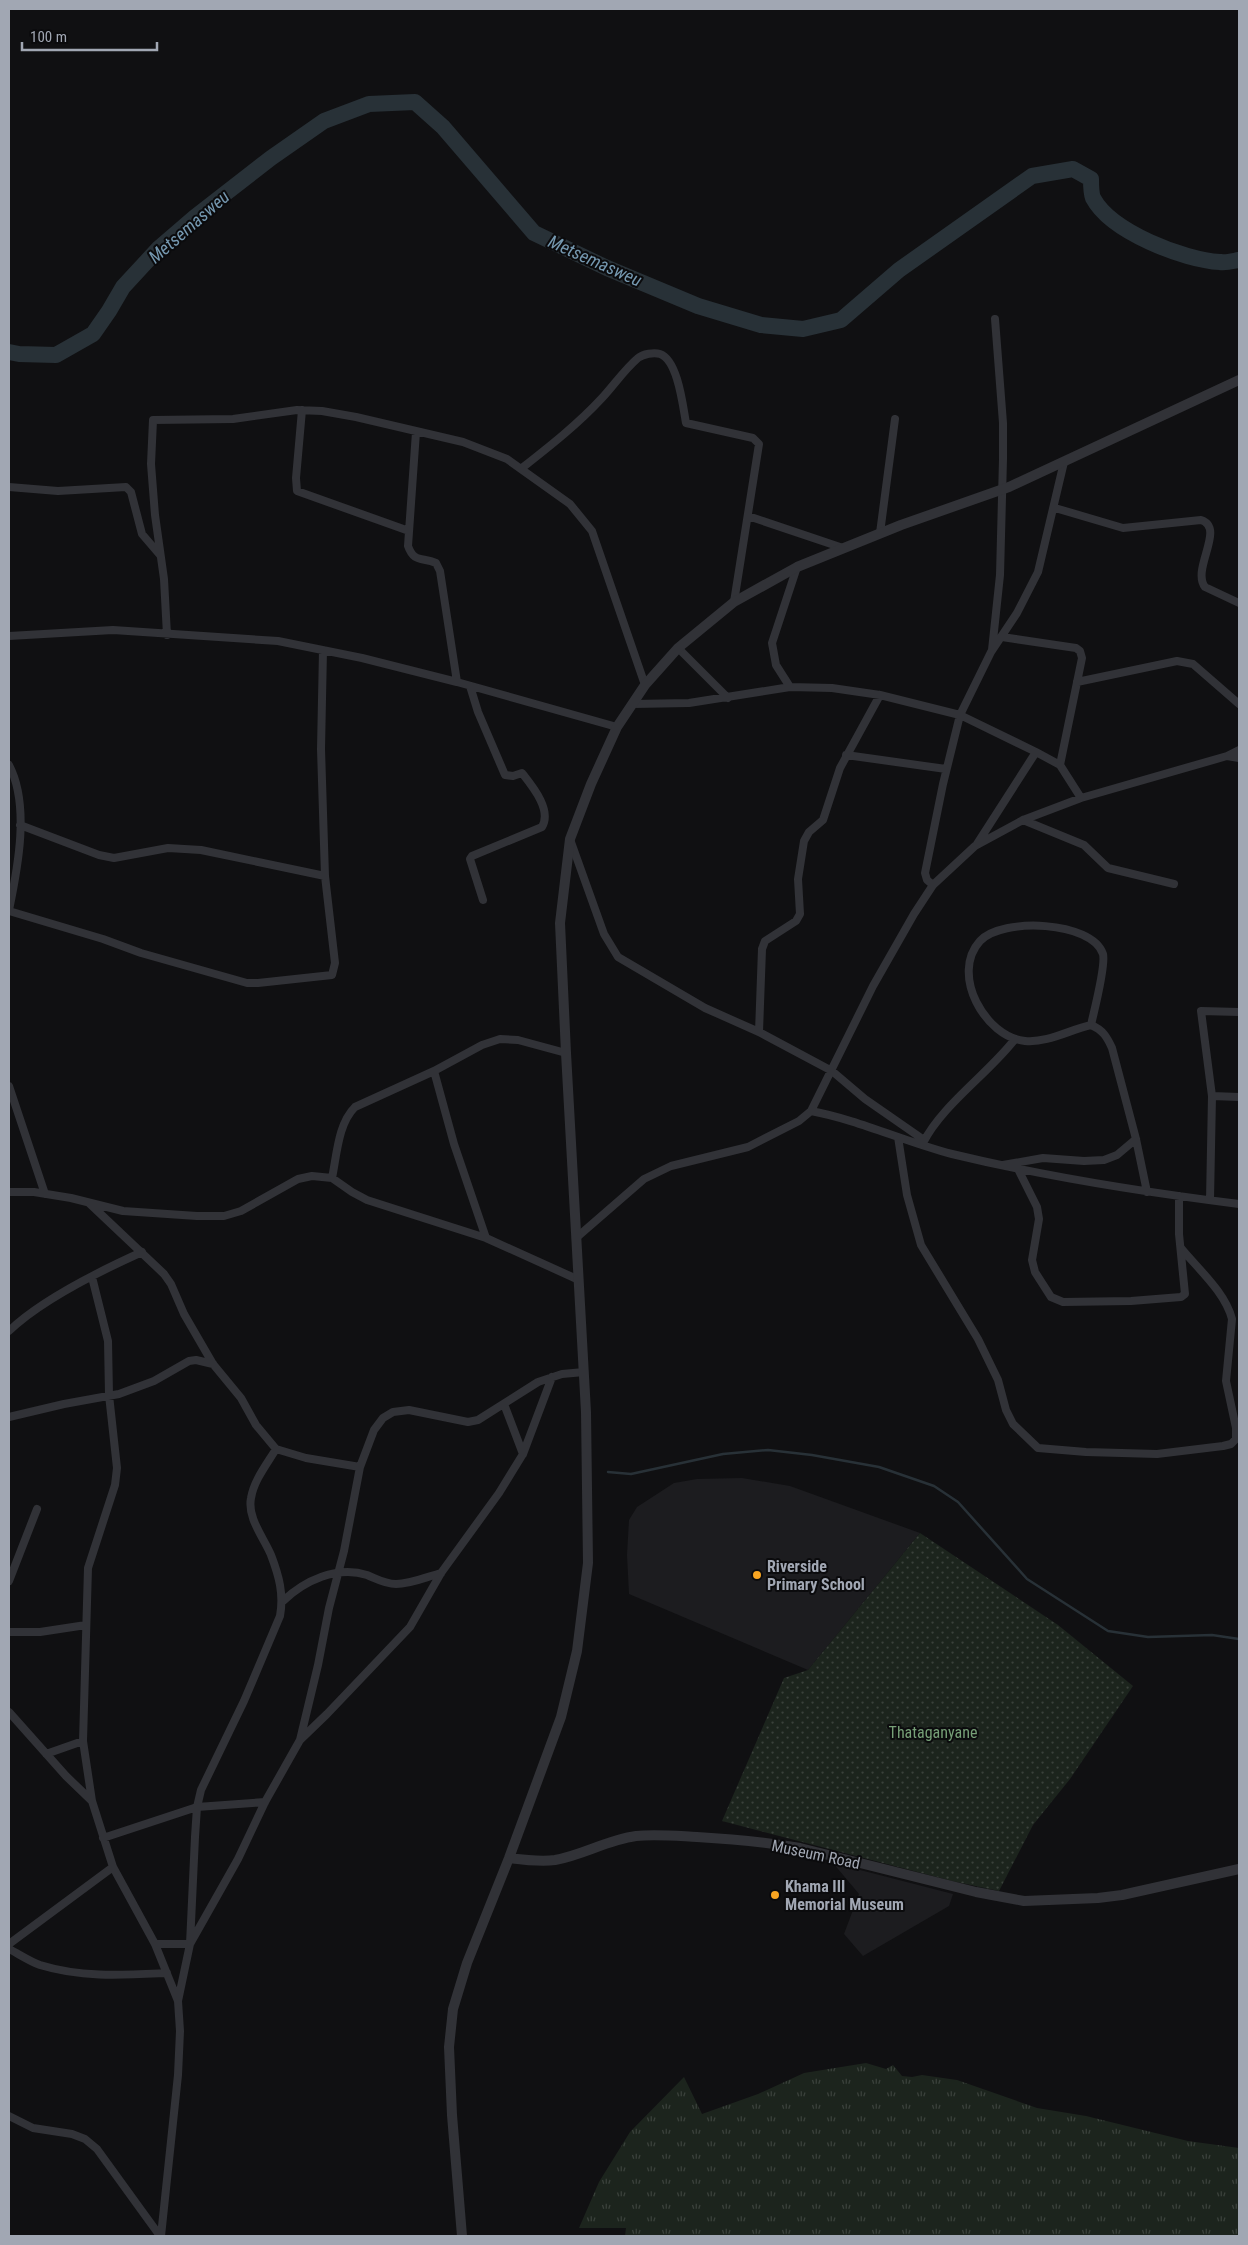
<svg xmlns="http://www.w3.org/2000/svg" width="1248" height="2245" font-family="'Roboto Condensed',sans-serif">
	<defs>
		<pattern id="grass-tufts" width="24" height="20" patternUnits="userSpaceOnUse" patternTransform="scale(1.25)"><rect width="24" height="20" fill="#1c241d"/><path d="M3 7l-1-3M5 7V3M7 7l1-3M15 17l-1-3M17 17v-4M19 17l1-3" fill="none" stroke="#3a413b"/></pattern>
		<pattern id="park-dots" width="8" height="8" patternUnits="userSpaceOnUse" patternTransform="scale(1.25)"><rect width="8" height="8" fill="#1c241d"/><path d="M2 2h.1M6 6h.1" fill="none" stroke="#3a413b" stroke-width="1.8" stroke-linecap="round"/></pattern>
	</defs>
	<rect width="100%" height="100%" fill="#101012"/>
	<path fill="#1c1c1f" d="M742,1478L790,1486L920,1533L808,1670L629,1594L627,1555L629,1520L637,1507L674,1483L697,1479Z
		M833,1863L953,1894L949,1906L863,1956L844,1934L859,1894Z"/>
	<path fill="url(#grass-tufts)" d="M866,2063L886,2069L893,2065L902,2076L912,2077L922,2075L957,2080L1037,2108L1086,2116L1188,2141L1239,2148V2236H625L626,2228H579L599,2182L630,2132L684,2077L702,2114L758,2094L804,2073Z"/>
	<path fill="url(#park-dots)" d="M920,1533L1058,1625L1133,1686L1070,1779L1033,1825L999,1891L952,1881L722,1821L784,1678L808,1670Z"/>
	<g fill="none" stroke-linecap="round" stroke-linejoin="round">
		<path stroke="#283137" stroke-width="2.5" d="M608,1472L631,1474L723,1454L768,1450L812,1455L879,1467L934,1486L958,1502L1027,1579L1108,1631L1148,1637L1212,1635L1239,1639"/>
		<path stroke="#283137" stroke-width="16" d="M9,352L19,354L56,355L93,334L109,311L123,287L159,248L195,217L271,158L324,121L369,104L415,102L443,127L534,233L607,268L698,306L761,325L803,329L841,320L899,270L1032,176L1073,169L1091,179C1091,185 1091,193 1093,198C1111,232 1184,260 1220,262C1226,263 1233,261 1239,260"/>
		<path stroke="#313237" stroke-width="8" d="M302,410L296,478L297,491L409,531
			M416,432L408,546C414,563 422,557 436,563L440,571L457,682
			M522,468C550,446 578,424 602,398C614,385 625,369 638,358C643,354 654,352 660,354C678,360 683,407 686,423L753,438L759,444L734,602
			M9,487L58,491L126,487L131,492L142,534L160,555
			M1055,508L1123,528L1201,520C1226,528 1191,569 1205,587L1239,603
			M748,516L843,548
			M880,533L895,419
			M167,635L164,579L155,515L151,464L153,420L233,419L297,410L322,411L356,417L463,442L507,459L570,504L592,531L645,685
			M9,636L113,630L278,641L362,658L457,682L617,727
			M1002,637L1076,648L1080,651L1082,658L1060,765
			M678,648L728,698
			M992,650L1000,575L1003,459V423L995,319
			M1077,682L1177,661L1193,664L1239,704
			M470,686L478,712L505,775L513,776L522,773C533,787 552,810 542,827L472,856L470,859L483,900
			M790,687L776,665L772,643L797,567
			M880,695L840,768L823,820L809,832L804,841L798,879L800,914L796,921L765,941L762,949L759,1032L832,1071L865,1099L924,1140
			M633,704L689,703L790,687L832,688L880,695L960,715L1036,752L977,844
			M1036,752L1060,765L1081,798
			M846,755L946,769
			M1227,756L1239,750
			M9,765C30,805 18,867 9,910
			M1023,820L1084,845L1108,868L1174,884
			M20,825L99,855L114,858L168,848L201,850L325,876
			M571,842L604,934L618,957L705,1008L759,1032
			M933,885L927,880L925,873L943,784L960,715L991,652L1017,613L1038,572L1064,462
			M9,911L103,939L141,953L247,983H258L332,975L335,963L325,876L321,749L323,650
			M1091,1025C1094,1011 1106,966 1103,954C1092,921 1002,917 980,941C950,974 985,1037 1025,1041C1048,1043 1069,1030 1091,1025C1103,1030 1107,1037 1112,1048L1136,1139L1147,1192
			M434,1071L454,1144L486,1238
			M9,1086L45,1194
			M1212,1096L1239,1097
			M811,1111L873,986L914,914L933,885L975,846L1023,820L1081,798L1227,756L1239,758
			M898,1137L907,1195L921,1245L978,1339L998,1380L1006,1410L1013,1424L1038,1448L1086,1452L1157,1454L1223,1446L1231,1444L1236,1439V1428L1226,1381L1232,1319C1225,1292 1198,1269 1181,1248
			M923,1143C942,1105 989,1073 1015,1039
			M1003,1165L1043,1158L1084,1161L1104,1160L1117,1155L1136,1139
			M1018,1169L1037,1207L1039,1219L1032,1260L1035,1272L1051,1297L1063,1302L1131,1301L1181,1297L1185,1294L1179,1234V1196
			M332,1178C337,1154 338,1124 355,1107L434,1071L482,1045L500,1039L518,1040L566,1053
			M9,1192H34L71,1198L123,1211L197,1216H224L241,1211L298,1179L312,1176L332,1178L352,1192L367,1200L486,1238L579,1280
			M1210,1200L1212,1096L1201,1011L1239,1012
			M89,1203L164,1274L171,1284L184,1314L213,1364L241,1398L256,1425L276,1449L306,1458L360,1467
			M576,1238L644,1179L671,1166L748,1147L799,1121L811,1111C859,1120 905,1142 952,1154C1047,1177 1143,1192 1239,1204
			M9,1331C41,1300 100,1271 142,1252
			M504,1404L523,1454
			M9,1417L64,1404L119,1394L154,1381L189,1361L196,1360L213,1364
			M9,1581L37,1509
			M283,1601C304,1581 337,1565 367,1575C377,1579 385,1584 396,1584C411,1584 426,1577 441,1573
			M9,1632H40L86,1625
			M9,1712L66,1776L92,1801L113,1867L155,1944L178,2001L180,2031L178,2075L161,2236
			M300,1740L327,1714L410,1627L441,1573L499,1493L523,1454L552,1377
			M46,1754L83,1741
			M92,1801L83,1741L88,1568L115,1485L117,1468L109,1395L108,1341L92,1277
			M103,1838L197,1807L265,1802
			M9,1944L113,1867
			M155,1944H190L238,1859L265,1802L300,1740L318,1665L329,1608L344,1551L360,1467L374,1430L383,1418L393,1412L409,1410L468,1422L478,1420L538,1382L562,1374L584,1372
			M9,1949C19,1954 29,1961 40,1965C82,1978 124,1975 167,1973
			M178,2001L190,1944L195,1837L197,1807L201,1790L244,1701L280,1616C284,1594 279,1576 271,1555C264,1538 247,1518 251,1498C254,1480 267,1464 276,1449
			M9,2116L33,2128L72,2134L85,2139L97,2149L160,2236"/>
		<path stroke="#313237" stroke-width="10" d="M509,1858C525,1860 540,1862 555,1860C583,1855 607,1840 636,1836C656,1834 677,1836 697,1837C732,1839 766,1842 800,1848L976,1892L1024,1901L1098,1898L1122,1895L1239,1869
			M462,2236L452,2115L449,2047L453,2009L467,1963L509,1858L561,1717L577,1651L588,1563L586,1412L566,1053L560,923L570,839L591,784L617,727L645,685L678,648L734,602L797,567L901,525L1009,487L1239,380"/>
	</g>
	<g fill="#f9a521" stroke="#0b0b0d" stroke-width="2">
		<circle cx="757" cy="1575" r="5"/>
		<circle cx="775" cy="1895" r="5"/>
	</g>
	<g text-anchor="middle" stroke-width="4" stroke-linejoin="round" paint-order="stroke">
		<g font-size="16" font-weight="bold" fill="#a1a7b3" stroke="#0b0b0d" text-anchor="start">
			<text x="767" y="1572">Riverside<tspan x="767" dy="18">Primary School</tspan></text>
			<text x="785" y="1892">Khama III<tspan x="785" dy="18">Memorial Museum</tspan></text>
		</g>
		<g font-size="16" fill="#769f77" stroke="#0b0b0d">
			<text x="933" y="1738">Thataganyane</text>
		</g>
		<g font-size="16" fill="#a1a7b3" stroke="#0b0b0d">
			<text transform="translate(816 1854) rotate(12)" y="6">Museum Road</text>
		</g>
		<g font-size="18" font-style="italic" fill="#7598b0" stroke="#0b0b0d">
			<text transform="translate(189 227) rotate(-41)" y="6">Metsemasweu</text>
			<text transform="translate(595 261) rotate(24)" y="6">Metsemasweu</text>
		</g>
	</g>
	<rect width="1248" height="2245" fill="none" stroke="#a1a7b3" stroke-width="20"/>
	<path d="M22 42v8h135v-8" fill="none" stroke="#a1a7b3" stroke-width="2.5"/>
	<text x="30" y="42" font-size="15" fill="#a1a7b3" stroke="#0b0b0d" stroke-width="4" paint-order="stroke">100 m</text>
</svg>
